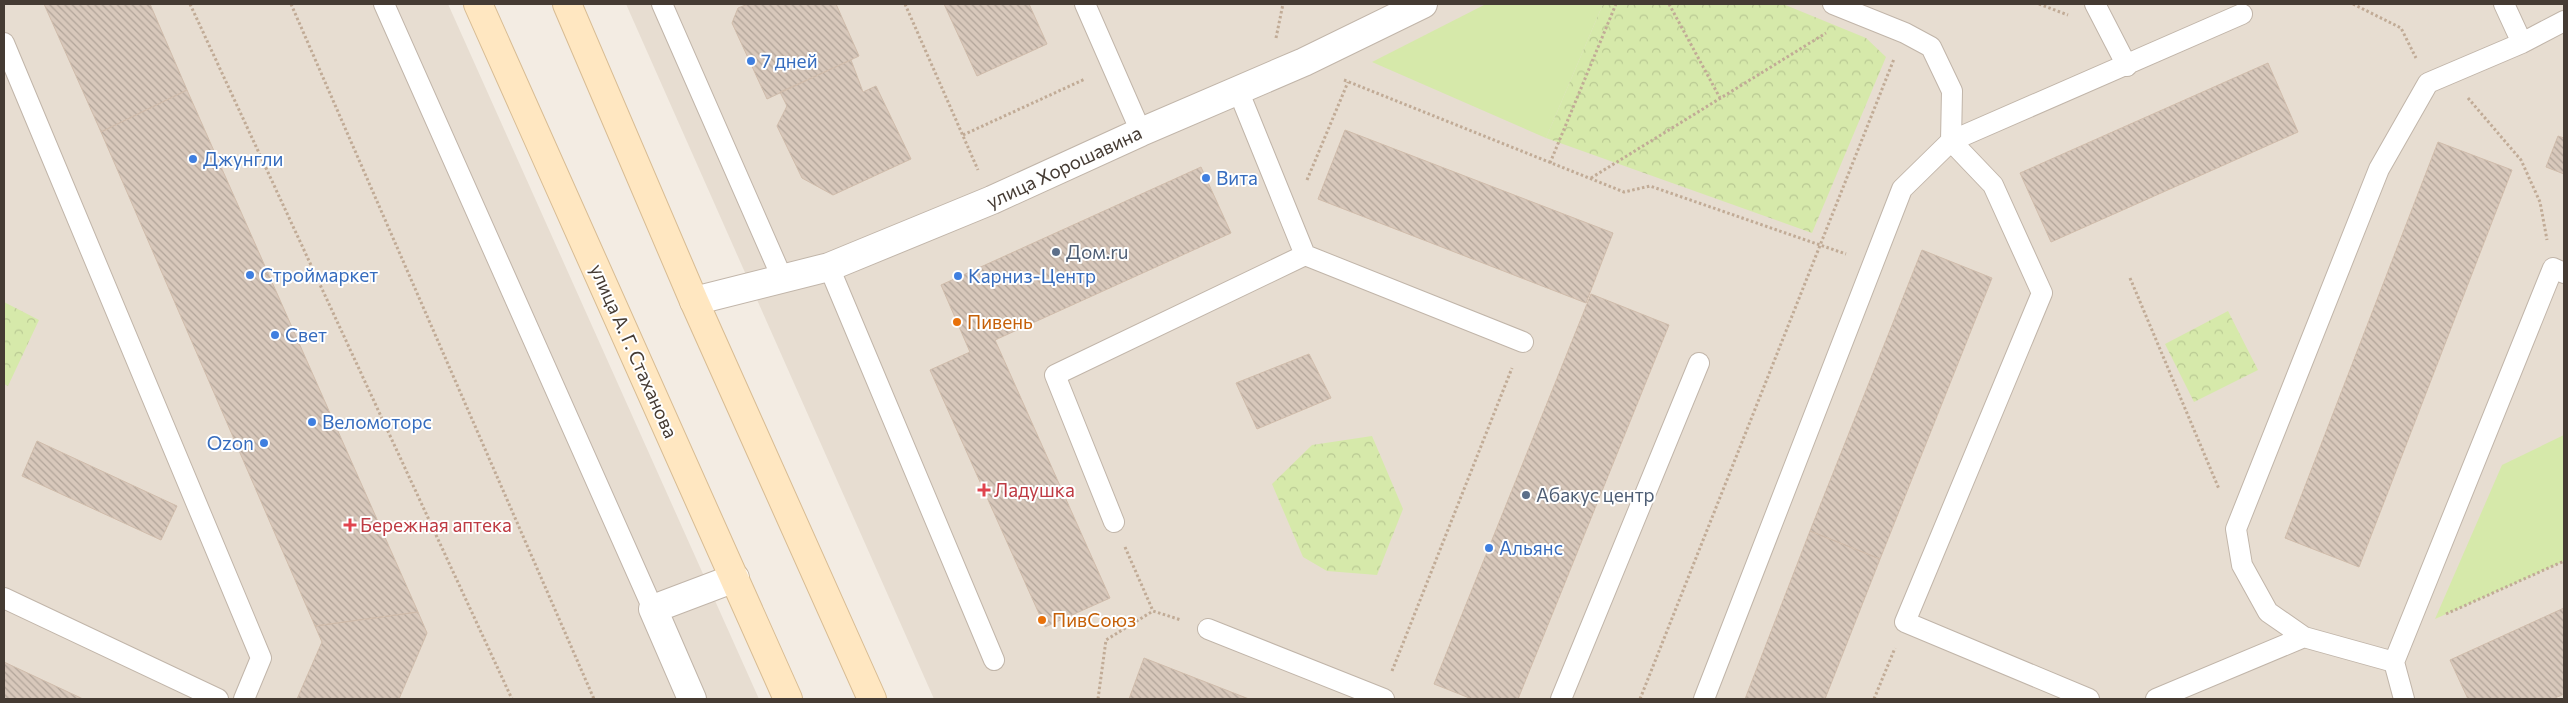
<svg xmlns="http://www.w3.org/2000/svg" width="2568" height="703" font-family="Commissioner,sans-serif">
	<defs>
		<pattern id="park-crowns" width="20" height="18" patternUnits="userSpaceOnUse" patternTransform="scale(1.25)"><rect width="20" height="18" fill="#d6e9aa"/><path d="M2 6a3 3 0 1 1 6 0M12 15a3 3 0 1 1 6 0" fill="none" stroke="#b9c993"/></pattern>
		<pattern id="building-back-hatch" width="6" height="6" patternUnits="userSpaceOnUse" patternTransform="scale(1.25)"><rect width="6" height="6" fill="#d8c8bb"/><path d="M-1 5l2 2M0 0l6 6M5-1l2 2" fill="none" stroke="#b1a499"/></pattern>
	</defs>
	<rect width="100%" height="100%" fill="#f3ece3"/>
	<path fill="#e7ddd1" d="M4,4H448L759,699H4Z
		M626,4H2564V699H934Z"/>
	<path fill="#d6e9aa" d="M1486,4H1603L1546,138L1372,62Z
		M2564,435V561L2435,619L2502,465Z"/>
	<path fill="url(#park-crowns)" d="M1603,4H1783L1866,38L1886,57L1812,233L1546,138Z
		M4,302L39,320L8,386L4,384Z
		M2228,311L2258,370L2194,402L2165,344Z
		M1372,436L1403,509L1377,575L1327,571L1303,557L1272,484L1312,445Z"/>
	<path fill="url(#building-back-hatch)" stroke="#d0bcab" d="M44,4H150L187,90L101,132Z
		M748,4H836L859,56L767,99L732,23L738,8Z
		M944,4H1029L1047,44L977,76Z
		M851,60L863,92L876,86L911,159L833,195L802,178L777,126L787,106L780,92Z
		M2268,63L2298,132L2051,242L2020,173Z
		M187,90L418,612L315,626L101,132Z
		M1345,130L1613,233L1586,303L1318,199Z
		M2558,136L2564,138V174L2546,167Z
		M2438,142L2512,170L2359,567L2285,538Z
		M1201,167L1231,233L995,340L1110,598L1045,627L930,370L970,352L941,285Z
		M1922,250L1992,278L1880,559L1810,531Z
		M1591,294L1669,325L1518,699H1472L1434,684Z
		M1309,354L1331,398L1257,429L1236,383Z
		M37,441L177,506L161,540L22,476Z
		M1810,531L1880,559L1825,699H1745Z
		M2564,608V694L2553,699H2468L2450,660Z
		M418,612L427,633L399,699H297L322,642L315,626Z
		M1144,658L1249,699H1129Z
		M4,662L83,699H4Z"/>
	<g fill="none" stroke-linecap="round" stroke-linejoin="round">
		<defs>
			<path id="service" d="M384,4L653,609
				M662,4L783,280
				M1085,4L1141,132
				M1833,4L1905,33L1931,47L1952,91L1951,141L1993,185L2042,293L1905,622L2089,699
				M2095,4L2127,66
				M2504,4L2522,43
				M4,43L261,658L244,699
				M1238,90L1305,255L1523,342
				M829,267L994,660
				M1114,522L1055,375L1305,255
				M4,598L218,699
				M1208,629L1384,699
				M2304,637L2268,612L2242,565L2236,529L2379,169L2428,83L2522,43L2564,21
				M2394,662L2553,268L2564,273
				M1561,699L1699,363
				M1704,699L1902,189L1951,141L2242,14
				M2156,699L2304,637L2394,662L2404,699"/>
			<path id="minor" d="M694,301L829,267L992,200L1141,132L1304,62L1423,4
				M692,699L653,609L735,578"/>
			<path id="secondary" d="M478,4L788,699
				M567,4L694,301L872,699"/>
		</defs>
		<use href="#service" stroke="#c1b5a9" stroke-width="22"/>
		<use href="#minor" stroke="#c1b5a9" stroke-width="30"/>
		<use href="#secondary" stroke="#d8bc93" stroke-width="30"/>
		<path stroke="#c1ab96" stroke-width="3" stroke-dasharray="2.5 2.5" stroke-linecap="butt" d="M190,4L512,699
			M291,4L594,699
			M905,4L978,170
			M1669,4L1720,98
			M2039,4L2068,15
			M2353,4L2401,28L2416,58
			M1276,38L1283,4
			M1344,80L1624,192L1650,186L1846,254
			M2468,98L2521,160L2540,202L2547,240
			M963,135L1085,79
			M1550,163L1616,4
			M1591,178L1826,33
			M1307,180L1348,82
			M2130,278L2219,489
			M1125,547L1153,611
			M2446,614L2564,561
			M1392,671L1512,368
			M1098,699L1106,640L1153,611L1181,620
			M1640,699L1894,59
			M1874,699L1895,648"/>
		<use href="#service" stroke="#fff" stroke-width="20"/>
		<use href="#minor" stroke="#fff" stroke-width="28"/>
		<use href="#secondary" stroke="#ffe7c1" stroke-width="28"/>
	</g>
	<g fill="#3f7fe0" stroke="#fff" stroke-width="2">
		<circle cx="751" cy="61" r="5"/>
		<circle cx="193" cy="159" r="5"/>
		<circle cx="1206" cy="178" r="5"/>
		<circle cx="250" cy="275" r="5"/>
		<circle cx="958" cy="276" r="5"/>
		<circle cx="275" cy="335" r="5"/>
		<circle cx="312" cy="422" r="5"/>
		<circle cx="264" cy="443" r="5"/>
		<circle cx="1489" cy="548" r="5"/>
	</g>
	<g fill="#5c6f8a" stroke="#fff" stroke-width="2">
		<circle cx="1056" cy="252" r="5"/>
		<circle cx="1526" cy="495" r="5"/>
	</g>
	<g fill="#e8710a" stroke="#fff" stroke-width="2">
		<circle cx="957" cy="322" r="5"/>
		<circle cx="1042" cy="620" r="5"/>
	</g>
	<g fill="#e0444e" stroke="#fff" stroke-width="2">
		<path d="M981.5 482.5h5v5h5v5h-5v5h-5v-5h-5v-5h5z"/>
		<path d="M347.5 517.5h5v5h5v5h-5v5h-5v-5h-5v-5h5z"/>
	</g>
	<g text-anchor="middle" stroke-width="4" stroke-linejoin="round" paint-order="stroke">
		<g font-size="19" fill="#366cbe" stroke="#fff" text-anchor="start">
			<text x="761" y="68">7 дней</text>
			<text x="203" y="166">Джунгли</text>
			<text x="1216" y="185">Вита</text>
			<text x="260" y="282">Строймаркет</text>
			<text x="968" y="283">Карниз-Центр</text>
			<text x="285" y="342">Свет</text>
			<text x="322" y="429">Веломоторс</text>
			<text x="254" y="450" text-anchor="end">Ozon</text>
			<text x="1499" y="555">Альянс</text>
		</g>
		<g font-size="19" fill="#453b33" stroke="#fff">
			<text transform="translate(1064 167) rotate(-25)" y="7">улица Хорошавина</text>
			<text transform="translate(634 351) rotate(66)" y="7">улица А. Г. Стаханова</text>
		</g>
		<g font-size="19" fill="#4e5e75" stroke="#fff" text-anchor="start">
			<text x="1066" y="259">Дом.ru</text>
			<text x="1536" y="502">Абакус центр</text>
		</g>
		<g font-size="19" fill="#c56008" stroke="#fff" text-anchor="start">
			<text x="967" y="329">Пивень</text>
			<text x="1052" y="627">ПивСоюз</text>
		</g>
		<g font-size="19" fill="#be3a42" stroke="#fff" text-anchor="start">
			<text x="994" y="497">Ладушка</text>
			<text x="360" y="532">Бережная аптека</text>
		</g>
	</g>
	<rect width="2568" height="703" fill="none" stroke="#453b33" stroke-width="10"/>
</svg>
